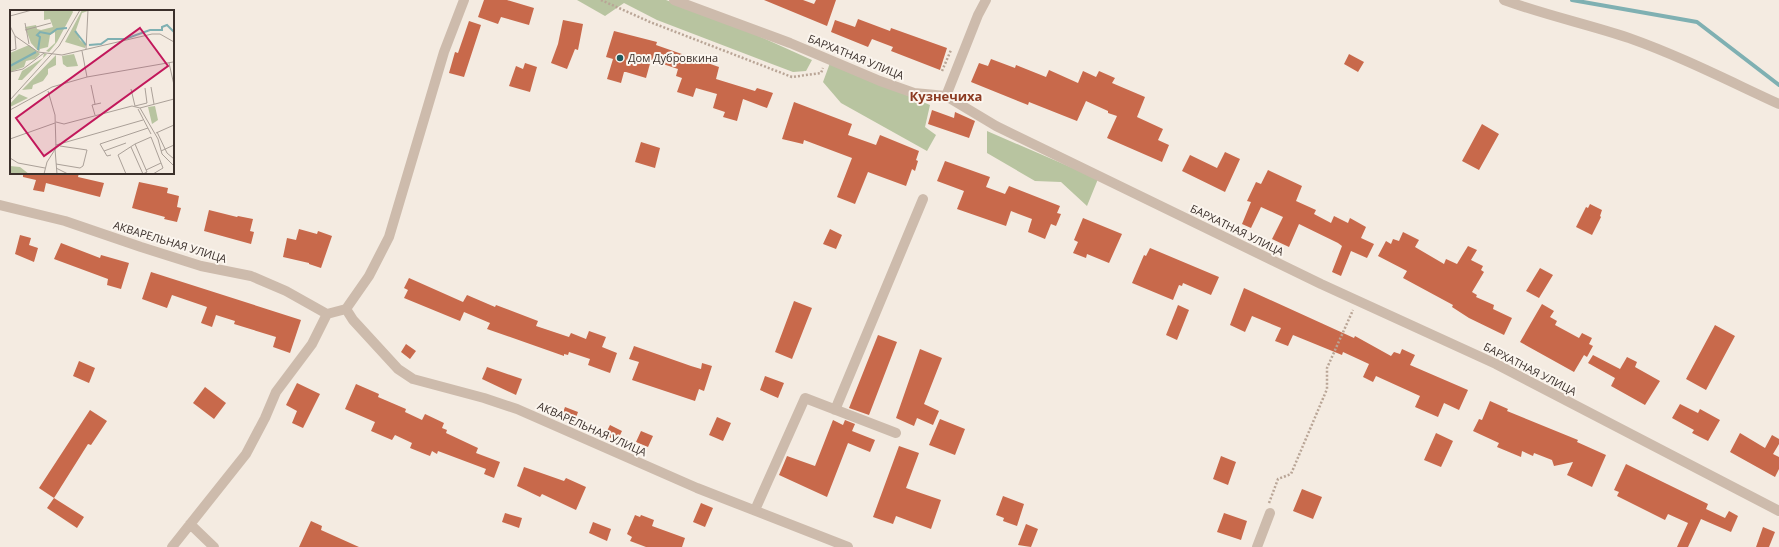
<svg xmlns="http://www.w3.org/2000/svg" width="1779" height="547" font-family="'Open Sans',sans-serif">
	<rect width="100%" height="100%" fill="#f4ebe1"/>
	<path fill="#b8c4a0" d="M577,0H666L732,24L812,60L806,71L793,72L657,20L624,3L605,16Z
		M830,63L930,105L925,127L936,135L927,151L841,103L823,82Z
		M987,131L1098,179L1087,206L1061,182L1035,181L987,153Z"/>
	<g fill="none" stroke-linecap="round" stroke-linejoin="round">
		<path stroke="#7fb0b2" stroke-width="4" d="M1572,0L1697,22L1779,85"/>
	</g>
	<path fill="#c8694b" d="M484,0H507L534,8L529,25L501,17L498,24L478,17Z
		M764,0H803L814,4L816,0H836L827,26Z
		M858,19L890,31L891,28L947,48L940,70L891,51L893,47L872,39L868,47L831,32L835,20L855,27Z
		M563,20L583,24L578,50L575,49L567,69L551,63L558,44Z
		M469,21L481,25L464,77L449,73L455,52L458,53Z
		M614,31L657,42L656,45L719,67L716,79L755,91L757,88L773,93L767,108L743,99L737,121L723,117L725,112L713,108L717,94L696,88L693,97L677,92L682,78L676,76L678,69L651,60L646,78L626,72H624L621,83L607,79L613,59L606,57Z
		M1349,54L1364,62L1358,72L1344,64Z
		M991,59L1015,68L1016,65L1046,77L1049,70L1078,83L1083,71L1096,77L1099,71L1115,78L1112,83L1145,97L1137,117L1163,129L1158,140L1169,145L1162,162L1107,138L1117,116L1108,113V111L1086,101L1077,121L1029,102L1028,105L971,82L979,63L988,66Z
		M525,63L537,67L530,92L509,86L516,66L523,69Z
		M794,102L852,124L848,135L876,145L880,135L919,151L916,160L918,161L915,171L912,169L906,186L868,172L855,204L837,197L852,158L804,140L803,144L782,139Z
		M932,110L954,118L955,112L975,121L969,138L928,124Z
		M1482,124L1499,134L1479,170L1462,161Z
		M641,142L660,148L655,168L635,162Z
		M1225,152L1240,159L1225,192L1182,171L1190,155L1217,168Z
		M945,161L990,177L986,187L1005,194L1009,186L1060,206L1057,213L1061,214L1056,226L1051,224L1045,239L1028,232L1032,219L1011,211L1006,226L957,209L964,191L937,181Z
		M1268,170L1302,186L1296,201L1316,210L1314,214L1331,223L1334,216L1348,223L1350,218L1366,227L1361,238L1374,244L1367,258L1351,251L1341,276L1332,272L1342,246L1338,243L1299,224L1289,247L1272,239L1283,217L1261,207L1251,228L1242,224L1251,202L1247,201L1256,182L1261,184Z
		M23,173H79L78,177L104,183L100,197L46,183L44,192L33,190L36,180L23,177Z
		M139,182L168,188L167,193L179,196L177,207L181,208L177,222L164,219L165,217L132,208Z
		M1590,204L1602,210L1600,216L1601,217L1592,235L1576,227L1586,207L1588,208Z
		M209,210L237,217L238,216L253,219L250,231L254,232L251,244L204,231Z
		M1083,218L1122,234L1109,263L1087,254L1086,258L1073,253L1078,242L1074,240Z
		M299,229L317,234L318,231L332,236L321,268L309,264V263L283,257L287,238L296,240Z
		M830,229L842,235L836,249L823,244Z
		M1403,232L1419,240L1415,247L1444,264L1446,259L1457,264L1468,246L1477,250L1471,260L1483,266L1481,270L1484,272L1472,292L1477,295L1476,297L1494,305L1493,309L1512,318L1504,335L1469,318L1452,307L1453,305L1403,278L1407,271L1378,256L1386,241L1391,244L1393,239L1399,241Z
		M20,235L31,238L29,245L38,248L34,262L15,254Z
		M61,243L100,258L101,255L129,263L121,289L107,285L108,279L54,259Z
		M1150,248L1219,277L1211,295L1183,283L1182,286L1179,285L1173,300L1132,283L1144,255L1146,256Z
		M1540,268L1553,275L1539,298L1526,291Z
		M151,272L301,320L290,353L273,347L276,337L234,324L235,321L216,315L212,327L201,323L207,307L172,295L167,308L142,299Z
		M409,278L463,302L467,295L495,307L496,305L538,321L536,326L569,337L571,333L586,339L589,331L606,337L602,347L617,353L610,373L588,365L590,359L569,352L568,355L564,354V356L487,329L490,323L464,312L460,321L404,298L408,290L404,288Z
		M1244,288L1354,338L1355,336L1391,356L1394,352L1400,354L1402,349L1415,355L1410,365L1468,390L1459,410L1444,403L1438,417L1415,407L1420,396L1376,376L1373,382L1363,377L1369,364L1343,352L1342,355L1293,335L1288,346L1275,341L1281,328L1252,316L1245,332L1230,325Z
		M794,301L812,308L792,359L775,352Z
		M1542,304L1554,311L1550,317L1557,321L1555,325L1579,338L1582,333L1592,338L1589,344L1593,346L1587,357L1584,355L1574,372L1520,342Z
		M1178,305L1189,310L1177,340L1166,335Z
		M1715,325L1735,336L1706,390L1686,379Z
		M878,335L897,342L869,415L849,408Z
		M406,344L416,351L410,359L401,352Z
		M634,346L691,366L701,369L702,363L712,366L704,391L699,389L695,401L632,380L639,362L629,359Z
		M920,349L942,358L924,404L939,411L933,425L917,418L914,426L896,418Z
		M1593,355L1620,369L1627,357L1637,362L1635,367L1660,381L1645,405L1611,386L1615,378L1588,363Z
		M79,361L95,368L89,383L73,376Z
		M487,367L522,379L516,395L482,379Z
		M765,376L784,383L778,398L760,390Z
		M297,383L320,394L303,428L292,423L297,411L286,405Z
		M356,384L379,394L378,397L406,409L405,412L422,420L425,414L444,423L442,428L447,430L446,433L478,448L476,453L500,462L494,478L484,474L486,469L438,451L437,454L432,451L430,456L410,448L412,443L395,435L392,440L371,431L375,422L345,409Z
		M205,387L226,403L214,419L193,403Z
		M1490,401L1508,409L1507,411L1578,440L1577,442L1606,455L1592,487L1567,475L1573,462L1554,466L1552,460L1534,453L1533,456L1522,451L1521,457L1497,447L1499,443L1473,431L1479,419L1482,420Z
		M1680,404L1698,413L1700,409L1720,420L1708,441L1692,433L1694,430L1672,418Z
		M565,407L578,412L574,423L561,418Z
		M90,410L107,421L91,445L88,444L54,498L39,488Z
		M717,417L731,423L723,441L709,435Z
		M940,419L965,429L955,455L929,445Z
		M833,420L843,425L845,420L855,424L852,431L875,440L870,452L848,443L827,497L779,475L787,456L815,466Z
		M610,425L622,431L617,441L605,435Z
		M641,431L653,436L648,447L636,442Z
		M1436,433L1453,441L1441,467L1424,460Z
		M1740,433L1765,448L1772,435L1779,439V444L1773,454L1779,457V469L1775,477L1730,452Z
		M899,446L919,453L906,488L941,500L931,529L896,516L893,524L873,517Z
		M1221,456L1236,462L1228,485L1213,479Z
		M1626,464L1708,504L1706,509L1725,518L1729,511L1738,516L1731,532L1701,519L1688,547H1677L1688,523L1668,514L1665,520L1617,496L1619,492L1614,490Z
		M524,467L564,481L566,478L586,487L576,510L542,494L540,497L517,486Z
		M1302,489L1322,497L1313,519L1293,511Z
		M1003,496L1024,504L1017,526L1003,521L1004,518L996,515Z
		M54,498L84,517L77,528L47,508Z
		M701,503L713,508L705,527L693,522Z
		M505,513L522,518L519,528L502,522Z
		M1224,513L1247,521L1241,540L1217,532Z
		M635,515L640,517L641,515L654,520L652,526L685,538L682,547H646L630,541L632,537L627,534Z
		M311,521L322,526L321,530L359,547H299Z
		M593,522L611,529L607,541L589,533Z
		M1026,524L1038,529L1031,547L1018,545Z
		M1763,527L1775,532L1769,547H1756Z"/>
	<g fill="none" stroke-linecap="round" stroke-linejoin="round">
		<path stroke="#b9a596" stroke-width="2.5" stroke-dasharray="2 2" stroke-linecap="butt" d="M601,0L650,22L792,77L821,73L823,68
			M942,71L951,50
			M1269,503L1278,479L1291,474L1327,389V368L1353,310"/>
		<path stroke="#cdbbac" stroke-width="10" d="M674,0L790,43L880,81L914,93L946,96L996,126L1321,284L1496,364L1779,511
			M1504,0C1545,15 1587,24 1629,38C1680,56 1729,81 1779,104
			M946,96L978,15L986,0
			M0,205L65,221L141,247L201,266L251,276L286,291L327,314
			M346,309L353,320L398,369L413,379L484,398L517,409L697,488L848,547
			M835,410L923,199
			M755,510L805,398L896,433
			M190,524L214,547
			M172,547L246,454L265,418L276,392L312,344L327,314L346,309L369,276L389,237L444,52L464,0
			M1257,547L1270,513"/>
	</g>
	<circle fill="#1f5a5e" stroke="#fbf5ee" stroke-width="1.5" cx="620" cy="58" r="4"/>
	<g text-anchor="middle" stroke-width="4" stroke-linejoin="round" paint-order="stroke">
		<g font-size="11" fill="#3b302b" stroke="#fbf5ee">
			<text transform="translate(856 57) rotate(22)" y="4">БАРХАТНАЯ УЛИЦА</text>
			<text transform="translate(1237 230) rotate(26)" y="4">БАРХАТНАЯ УЛИЦА</text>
			<text transform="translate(170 242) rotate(17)" y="4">АКВАРЕЛЬНАЯ УЛИЦА</text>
			<text transform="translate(1530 369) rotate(27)" y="4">БАРХАТНАЯ УЛИЦА</text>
			<text transform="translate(592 429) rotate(24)" y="4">АКВАРЕЛЬНАЯ УЛИЦА</text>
		</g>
		<g font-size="11" fill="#3b302b" stroke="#fbf5ee" text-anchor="start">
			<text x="628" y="62">Дом Дубровкина</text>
		</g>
		<g font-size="13" font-weight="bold" fill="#8c3b22" stroke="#fbf5ee">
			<text x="946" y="101">Кузнечиха</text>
		</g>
	</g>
	<g transform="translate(10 10)">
		<rect width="164" height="164" fill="#f4ebe1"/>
		<path d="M34,0H62L63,2L47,32L39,42L36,41L45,33V22L40,25L38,37L30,39L29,42L21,33L15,17L26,15L27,19L31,20L43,17L40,9L34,10ZM72,0L78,1L72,3L66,20L70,30L76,35L75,38L55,32ZM19,35L30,44L25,49L16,51L14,57L0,62V43ZM34,43L37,44L21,61L12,70H8L12,61L33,48ZM64,44L68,56L57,57L53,54L52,46ZM46,45V55L38,59V64L33,71L23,75L22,79L12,80ZM9,84L18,88L0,97V94ZM145,96L148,110L142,114L138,97ZM0,156L10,157L19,164H0Z" fill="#b8c4a0"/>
		<path fill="none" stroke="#7fb0b2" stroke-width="2" d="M65,21L76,35M79,35L91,34L98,29H115L140,20H152V17L157,15L164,22M28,40L30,27L27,25L30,22L40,24L47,19L57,18M0,56L26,42"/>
		<path fill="none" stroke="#aaa098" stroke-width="1" d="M0,6L22,0M15,13L19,34M0,16L5,26L28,42L52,45L142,24H150L164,32M15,20L41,13M76,39L78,0M0,41L6,39L5,26M72,41L77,67M159,53L164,75M0,62L13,59L34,43M81,75L85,94M141,77L144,94M121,79L125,96L137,93L135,78M0,90L49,36L70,0M130,98L148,129L152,144L164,156M128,99L141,124M0,100L42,77L77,67L163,52M85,105L82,95L91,93M46,112L54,114L122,96L130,98L164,89M147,122L157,143L164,149M146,123L164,115M0,129L45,113M46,135L133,110M121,137L133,164M45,139L47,164M94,141L116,133M151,141L164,135M101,145L97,146L90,134L138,118M0,148L8,153L35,158M46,154L70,158L73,156L77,140L50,136M46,158L58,164M136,160L151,153M34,164L37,152L46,138L45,105L38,81M116,164L108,145L125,134M133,164L137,162L125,134L141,127L153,158L143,164"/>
		<path fill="#c2185b" fill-opacity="0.15" stroke="#c2185b" stroke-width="2" d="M130,18L158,56L34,146L6,108Z"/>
		<rect width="164" height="164" fill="none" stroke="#3b302b" stroke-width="2"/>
	</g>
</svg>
